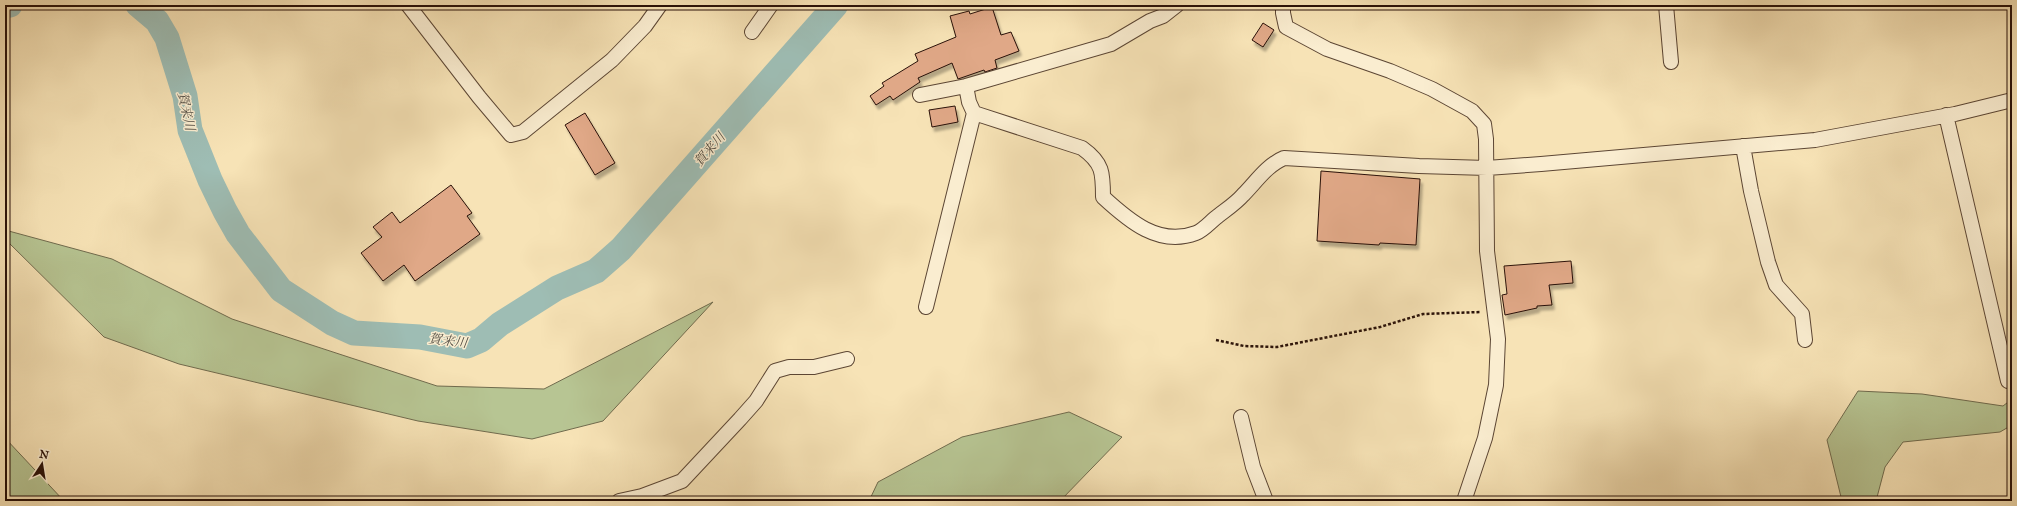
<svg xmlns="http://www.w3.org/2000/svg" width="2017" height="506" font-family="'IM FELL Great Primer','Noto Serif JP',serif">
	<defs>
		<filter id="shadow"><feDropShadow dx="2.5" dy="4.5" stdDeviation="1" flood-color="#0004"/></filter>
	</defs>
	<rect width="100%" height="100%" fill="#f7e3b6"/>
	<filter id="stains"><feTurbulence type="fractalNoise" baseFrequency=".005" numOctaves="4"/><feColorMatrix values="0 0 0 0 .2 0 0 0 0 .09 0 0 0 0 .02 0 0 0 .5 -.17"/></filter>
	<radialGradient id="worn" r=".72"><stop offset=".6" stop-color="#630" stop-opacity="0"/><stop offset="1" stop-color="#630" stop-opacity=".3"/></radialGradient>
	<path fill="#b7c593" stroke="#706b4e" d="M5,230L112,259L232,319L437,386L544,389L713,302L603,421L532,439L418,421L179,364L104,337L5,239Z
		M1858,391L1922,394L2003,406L2012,399V425L2000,432L1903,442L1885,467L1876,501H1842L1827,440Z
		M1069,412L1122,437L1060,501H869L878,482L962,437Z
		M5,438L64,501H5Z"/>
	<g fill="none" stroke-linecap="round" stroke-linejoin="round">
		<path stroke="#9ebdb4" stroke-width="25" d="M138,5L157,21L167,38L185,96L190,130L210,180L225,211L238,234L281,290L332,323L354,333L420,337L467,346L481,340L500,324L557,288L596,271L621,249L836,5
			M5,6L10,5"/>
	</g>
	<path fill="#e0a887" stroke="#291108" filter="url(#shadow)" d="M992,7L1001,35L1011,32L1019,51L995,60L997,68L985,72L984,70L958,79L952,63L918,78L920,82L893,100L890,96L876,105L870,96L884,86L882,83L918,61L915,54L956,37L950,16L969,11L970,14Z
		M1263,23L1274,30L1263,47L1252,40Z
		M955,106L958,122L932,127L929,110Z
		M585,113L615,163L595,175L565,125Z
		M1321,171L1420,179L1416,245L1380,243L1379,245L1317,241Z
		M451,185L472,213L467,216L480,234L415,281L404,265L383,281L361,253L382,237L373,227L392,212L400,223Z
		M1571,261L1573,283L1549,285L1552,305L1537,306V308L1505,315L1502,295L1507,294L1504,266Z"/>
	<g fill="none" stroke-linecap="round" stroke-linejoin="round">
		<defs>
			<path id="street" d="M408,5L479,97L511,135L523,132L612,60L645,26L660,5
				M1283,5V13L1286,27L1327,49L1390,71L1432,89L1472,111L1484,124L1486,139L1487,251L1498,339L1496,385L1485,438L1464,501
				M1666,5L1671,62
				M752,32L771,5
				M920,95L966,86L1111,44L1150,21L1163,16L1177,5
				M974,113L1082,148C1103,163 1103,173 1103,197C1129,221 1159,247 1196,233C1204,230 1211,221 1218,216C1227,209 1236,203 1243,195C1256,182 1267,165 1284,158L1419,166L1487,168L1541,164L1815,140L1955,114L2012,100
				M1946,115L2008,381
				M1743,146L1751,191L1768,262L1776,285L1802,314L1805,340
				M926,307L974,113L969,102L966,86
				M1241,417L1253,467L1266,501
				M619,501L642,496L682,481L740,419L756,401L775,371L789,367H814L847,359"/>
		</defs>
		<use href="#street" stroke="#5c4634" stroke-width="16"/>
		<path stroke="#291108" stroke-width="2.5" stroke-dasharray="3 2" stroke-linecap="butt" d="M1216,340L1244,346L1277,347L1380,327L1423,314L1481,312"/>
		<use href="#street" stroke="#faedd0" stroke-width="14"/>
	</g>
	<g text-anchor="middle" stroke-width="3" stroke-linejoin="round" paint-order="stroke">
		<g font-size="13" font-style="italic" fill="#524d44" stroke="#faedd0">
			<text transform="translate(187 111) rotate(78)" y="5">賀来川</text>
			<text transform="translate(709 149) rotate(-49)" y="5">賀来川</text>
			<text transform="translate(448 340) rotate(7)" y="5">賀来川</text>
		</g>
	</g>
	<rect width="2017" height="506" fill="none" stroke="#f7e3b6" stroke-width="20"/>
	<rect x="6" y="6" width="2005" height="494" fill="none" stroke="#291108" stroke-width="2"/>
	<rect x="10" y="10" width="1997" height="486" fill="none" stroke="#291108"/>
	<g transform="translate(42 464) rotate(12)" stroke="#faedd0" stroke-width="3" paint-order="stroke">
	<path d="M0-3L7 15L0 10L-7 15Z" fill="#291108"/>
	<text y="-6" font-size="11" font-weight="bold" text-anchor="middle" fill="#291108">N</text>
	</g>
	<rect width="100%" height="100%" filter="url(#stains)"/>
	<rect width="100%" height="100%" fill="url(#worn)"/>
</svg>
